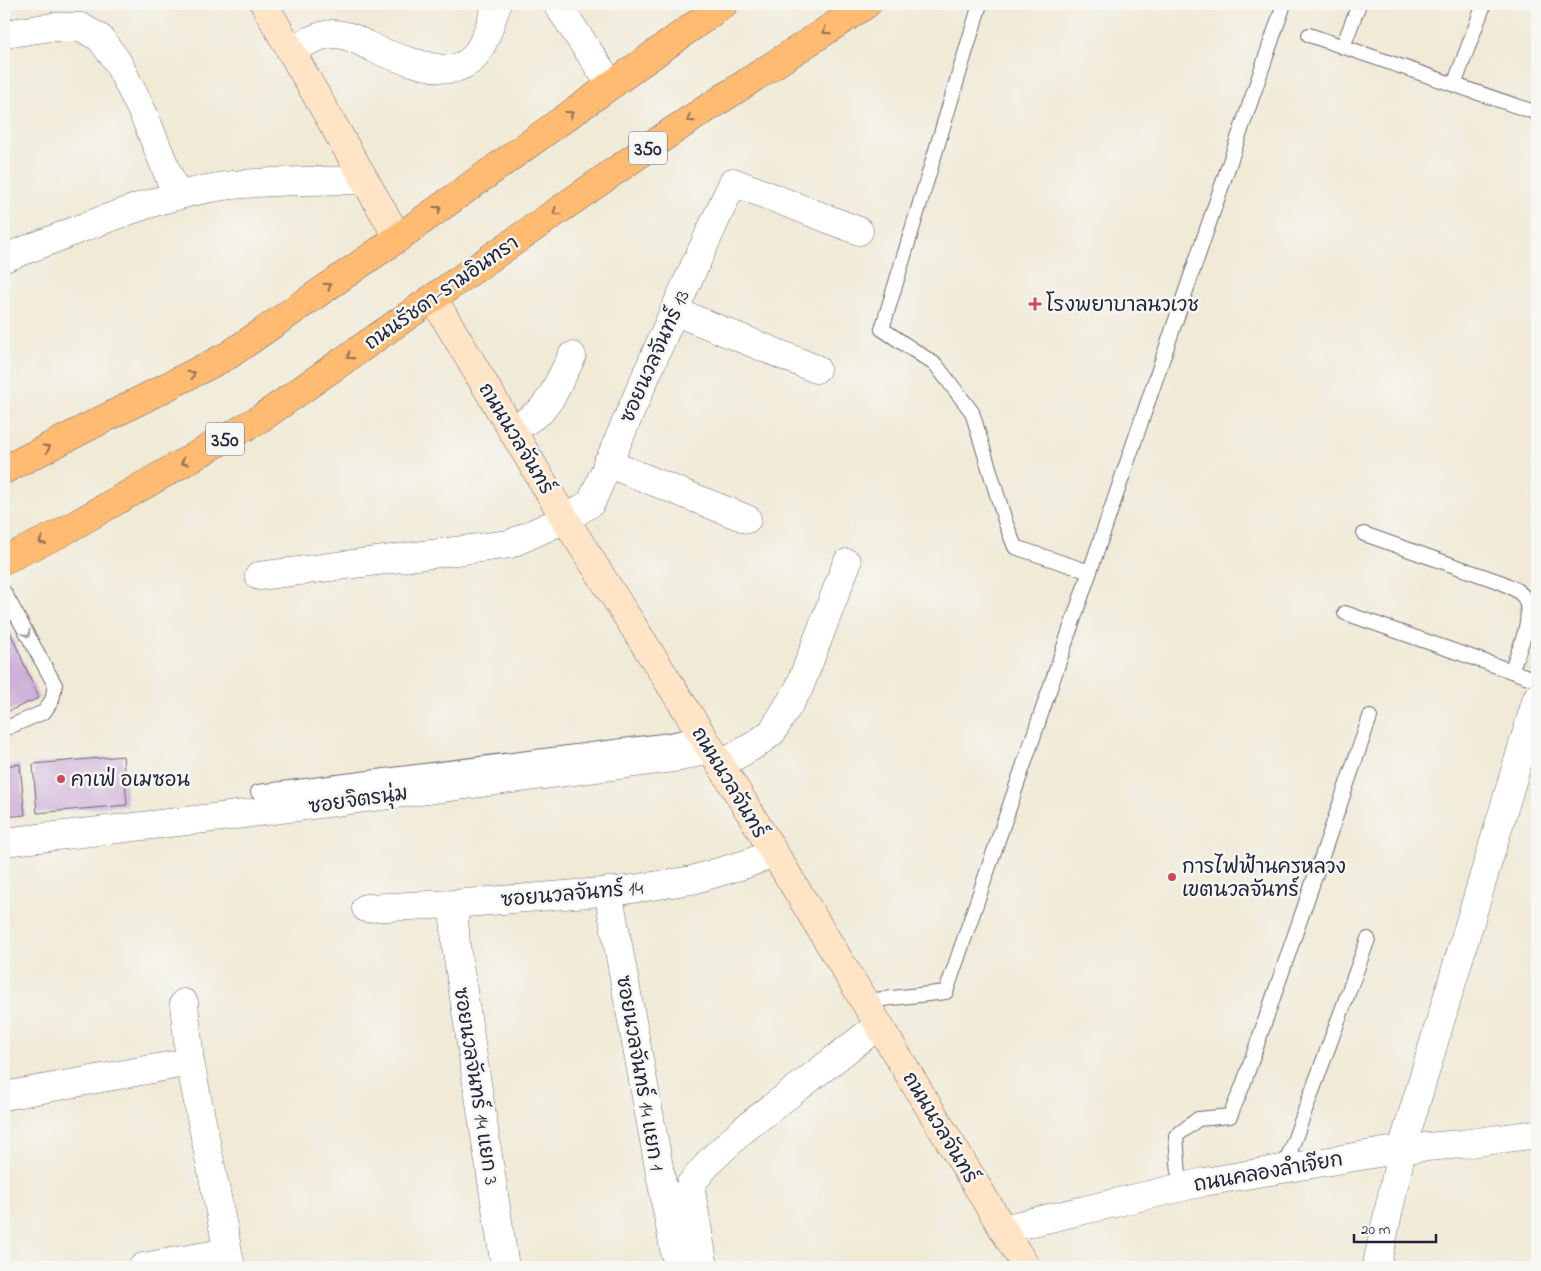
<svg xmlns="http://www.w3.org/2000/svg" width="1541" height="1271" font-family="'Indie Flower','Playpen Sans Thai',sans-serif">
	<rect width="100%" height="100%" fill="#f6f6f2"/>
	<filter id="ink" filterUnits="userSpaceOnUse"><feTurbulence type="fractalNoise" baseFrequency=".02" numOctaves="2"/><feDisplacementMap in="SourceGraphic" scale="10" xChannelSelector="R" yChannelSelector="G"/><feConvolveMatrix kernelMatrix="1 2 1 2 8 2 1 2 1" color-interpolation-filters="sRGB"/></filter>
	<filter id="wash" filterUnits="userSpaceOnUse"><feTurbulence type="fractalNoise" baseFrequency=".0096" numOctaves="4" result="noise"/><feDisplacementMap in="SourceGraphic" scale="20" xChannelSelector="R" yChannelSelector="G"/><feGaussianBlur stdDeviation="1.12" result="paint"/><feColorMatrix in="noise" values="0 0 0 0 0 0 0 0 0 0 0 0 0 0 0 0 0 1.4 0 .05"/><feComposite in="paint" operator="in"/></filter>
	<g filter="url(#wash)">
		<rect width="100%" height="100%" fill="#f0ead6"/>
		<g id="blocks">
			<path fill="#ceafd7" d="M4,618L39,698L4,713Z
				M123,756L127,805L37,813L33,764Z
				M20,764L25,815L4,817V766Z"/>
		</g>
	</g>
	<g filter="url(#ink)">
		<use href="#blocks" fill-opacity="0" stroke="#6a6871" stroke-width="1"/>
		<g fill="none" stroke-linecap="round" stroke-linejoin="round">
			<defs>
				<path id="service" d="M980,4L882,329L936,365L972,412L1006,524L1015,547L1090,572
					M1309,35L1537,113
					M1343,47L1359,4
					M1454,85L1484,4
					M1364,534L1503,583C1510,587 1521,591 1525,599C1534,619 1518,652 1511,671
					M4,592L55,685L52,700L44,712L4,729
					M1345,613L1537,680
					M258,792L670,740L701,733
					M865,1001L946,992L1284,4
					M1284,1168L1368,939
					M1180,1187L1176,1136L1198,1119L1230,1116L1243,1085L1370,717"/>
				<path id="minor" d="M557,4L611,85
					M4,34L52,27H81L100,38L117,61L144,115L177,196
					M290,50C300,46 316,36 326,35C343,31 359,41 373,48C390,56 432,70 451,69C459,68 469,63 474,57C486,42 491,21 497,4
					M4,258C76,232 148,197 224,186C271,180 319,181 365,180
					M674,311L816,369
					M512,431L541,411L552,396L572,356
					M607,463L747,519
					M259,576L510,544L565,519L591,503L674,311L733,182L859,231
					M720,765L758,743L772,732L799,688L847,563
					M4,842L221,817L680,757L711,749
					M608,891L675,1254
					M453,904L456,945L505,1267
					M366,908L453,904L626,890L692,880L746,864L774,853
					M184,1003L190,1062L231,1267
					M4,1096L190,1062
					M1377,1264L1402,1149L1537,698
					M143,1267L228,1252
					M704,1267L690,1185L710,1161L743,1130L879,1025"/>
				<path id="tertiary" d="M1003,1229L1204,1182L1402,1149L1462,1144L1537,1134"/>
				<path id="secondary" d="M264,4L398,238
					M433,298L565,519L711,749L1026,1267"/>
				<path id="primary" d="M4,470L229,355L398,238L724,4
					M4,560L59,534L261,418L671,132L867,4"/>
			</defs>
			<use href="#service" stroke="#6a6871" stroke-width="16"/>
			<use href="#minor" stroke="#6a6871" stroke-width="29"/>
			<use href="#tertiary" stroke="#6a6871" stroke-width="29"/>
			<use href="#secondary" stroke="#6a6871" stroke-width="29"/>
			<use href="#primary" stroke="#6a6871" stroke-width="29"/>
			<use href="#service" stroke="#fff" stroke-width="14"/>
			<use href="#minor" stroke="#fff" stroke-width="28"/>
			<use href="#tertiary" stroke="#fff" stroke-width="28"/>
			<use href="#secondary" stroke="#ffe4c6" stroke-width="28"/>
			<use href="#primary" stroke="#ffbb71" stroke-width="28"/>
		</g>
		<defs><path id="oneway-chevron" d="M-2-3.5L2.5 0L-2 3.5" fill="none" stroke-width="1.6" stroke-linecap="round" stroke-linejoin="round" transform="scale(1.25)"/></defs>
		<g stroke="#906e56">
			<use href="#oneway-chevron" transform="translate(826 31) rotate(147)"/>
			<use href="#oneway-chevron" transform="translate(570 114) rotate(-36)"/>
			<use href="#oneway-chevron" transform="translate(690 119) rotate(147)"/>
			<use href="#oneway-chevron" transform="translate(438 209) rotate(-36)"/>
			<use href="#oneway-chevron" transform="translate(556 212) rotate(145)"/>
			<use href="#oneway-chevron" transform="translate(328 286) rotate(-35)"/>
			<use href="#oneway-chevron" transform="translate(350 356) rotate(145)"/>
			<use href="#oneway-chevron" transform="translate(192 374) rotate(-27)"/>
			<use href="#oneway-chevron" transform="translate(47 448) rotate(-27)"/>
			<use href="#oneway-chevron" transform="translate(184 462) rotate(150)"/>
			<use href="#oneway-chevron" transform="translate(42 541) rotate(155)"/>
		</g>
		<use stroke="#9c9ca7" href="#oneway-chevron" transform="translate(27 634) rotate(61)"/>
	</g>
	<g fill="#d1495b" stroke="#f6f6f2" stroke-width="2">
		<path d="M1032.5 296.5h5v5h5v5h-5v5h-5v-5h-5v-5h5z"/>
		<circle cx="61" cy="779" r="5"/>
		<circle cx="1172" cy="877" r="5"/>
	</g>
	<g text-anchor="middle" stroke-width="5" stroke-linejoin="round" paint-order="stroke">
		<g fill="#f6f6f2" stroke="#626272" stroke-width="1">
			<rect x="629" y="131.5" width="38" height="33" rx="4"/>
			<rect x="206" y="422.5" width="38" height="33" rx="4"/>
		</g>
		<g font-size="19" font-weight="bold" fill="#22223b">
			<text x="648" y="155">350</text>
			<text x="225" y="446">350</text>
		</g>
		<g font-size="20" fill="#22223b" stroke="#f6f6f2">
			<text transform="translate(441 292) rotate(-35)" y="7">ถนนรัชดา-รามอินทรา</text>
			<text transform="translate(654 356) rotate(-66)" y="7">ซอยนวลจันทร์ 13</text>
			<text transform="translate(517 438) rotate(59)" y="7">ถนนนวลจันทร์</text>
			<text transform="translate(730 782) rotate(59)" y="7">ถนนนวลจันทร์</text>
			<text transform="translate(358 799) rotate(-8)" y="7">ซอยจิตรนุ่ม</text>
			<text transform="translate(572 893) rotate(-5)" y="7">ซอยนวลจันทร์ 14</text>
			<text transform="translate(641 1073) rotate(80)" y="7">ซอยนวลจันทร์ 14 แยก 1</text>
			<text transform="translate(477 1086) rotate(81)" y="7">ซอยนวลจันทร์ 14 แยก 3</text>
			<text transform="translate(941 1127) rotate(59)" y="7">ถนนนวลจันทร์</text>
			<text transform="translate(1268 1171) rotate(-10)" y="7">ถนนคลองลำเจียก</text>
		</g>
		<g font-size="20" fill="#22223b" stroke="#f6f6f2" text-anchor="start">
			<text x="1046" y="311">โรงพยาบาลนวเวช</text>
			<text x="71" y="786">คาเฟ่ อเมซอน</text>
			<text x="1182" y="873">การไฟฟ้านครหลวง<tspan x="1182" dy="23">เขตนวลจันทร์</tspan></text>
		</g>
	</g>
	<rect width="1541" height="1271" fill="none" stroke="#f6f6f2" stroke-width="20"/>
	<path d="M1354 1234v8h82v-8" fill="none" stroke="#22223b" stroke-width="2.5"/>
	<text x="1361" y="1234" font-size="15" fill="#22223b" stroke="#f6f6f2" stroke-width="4" paint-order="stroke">20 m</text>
</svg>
